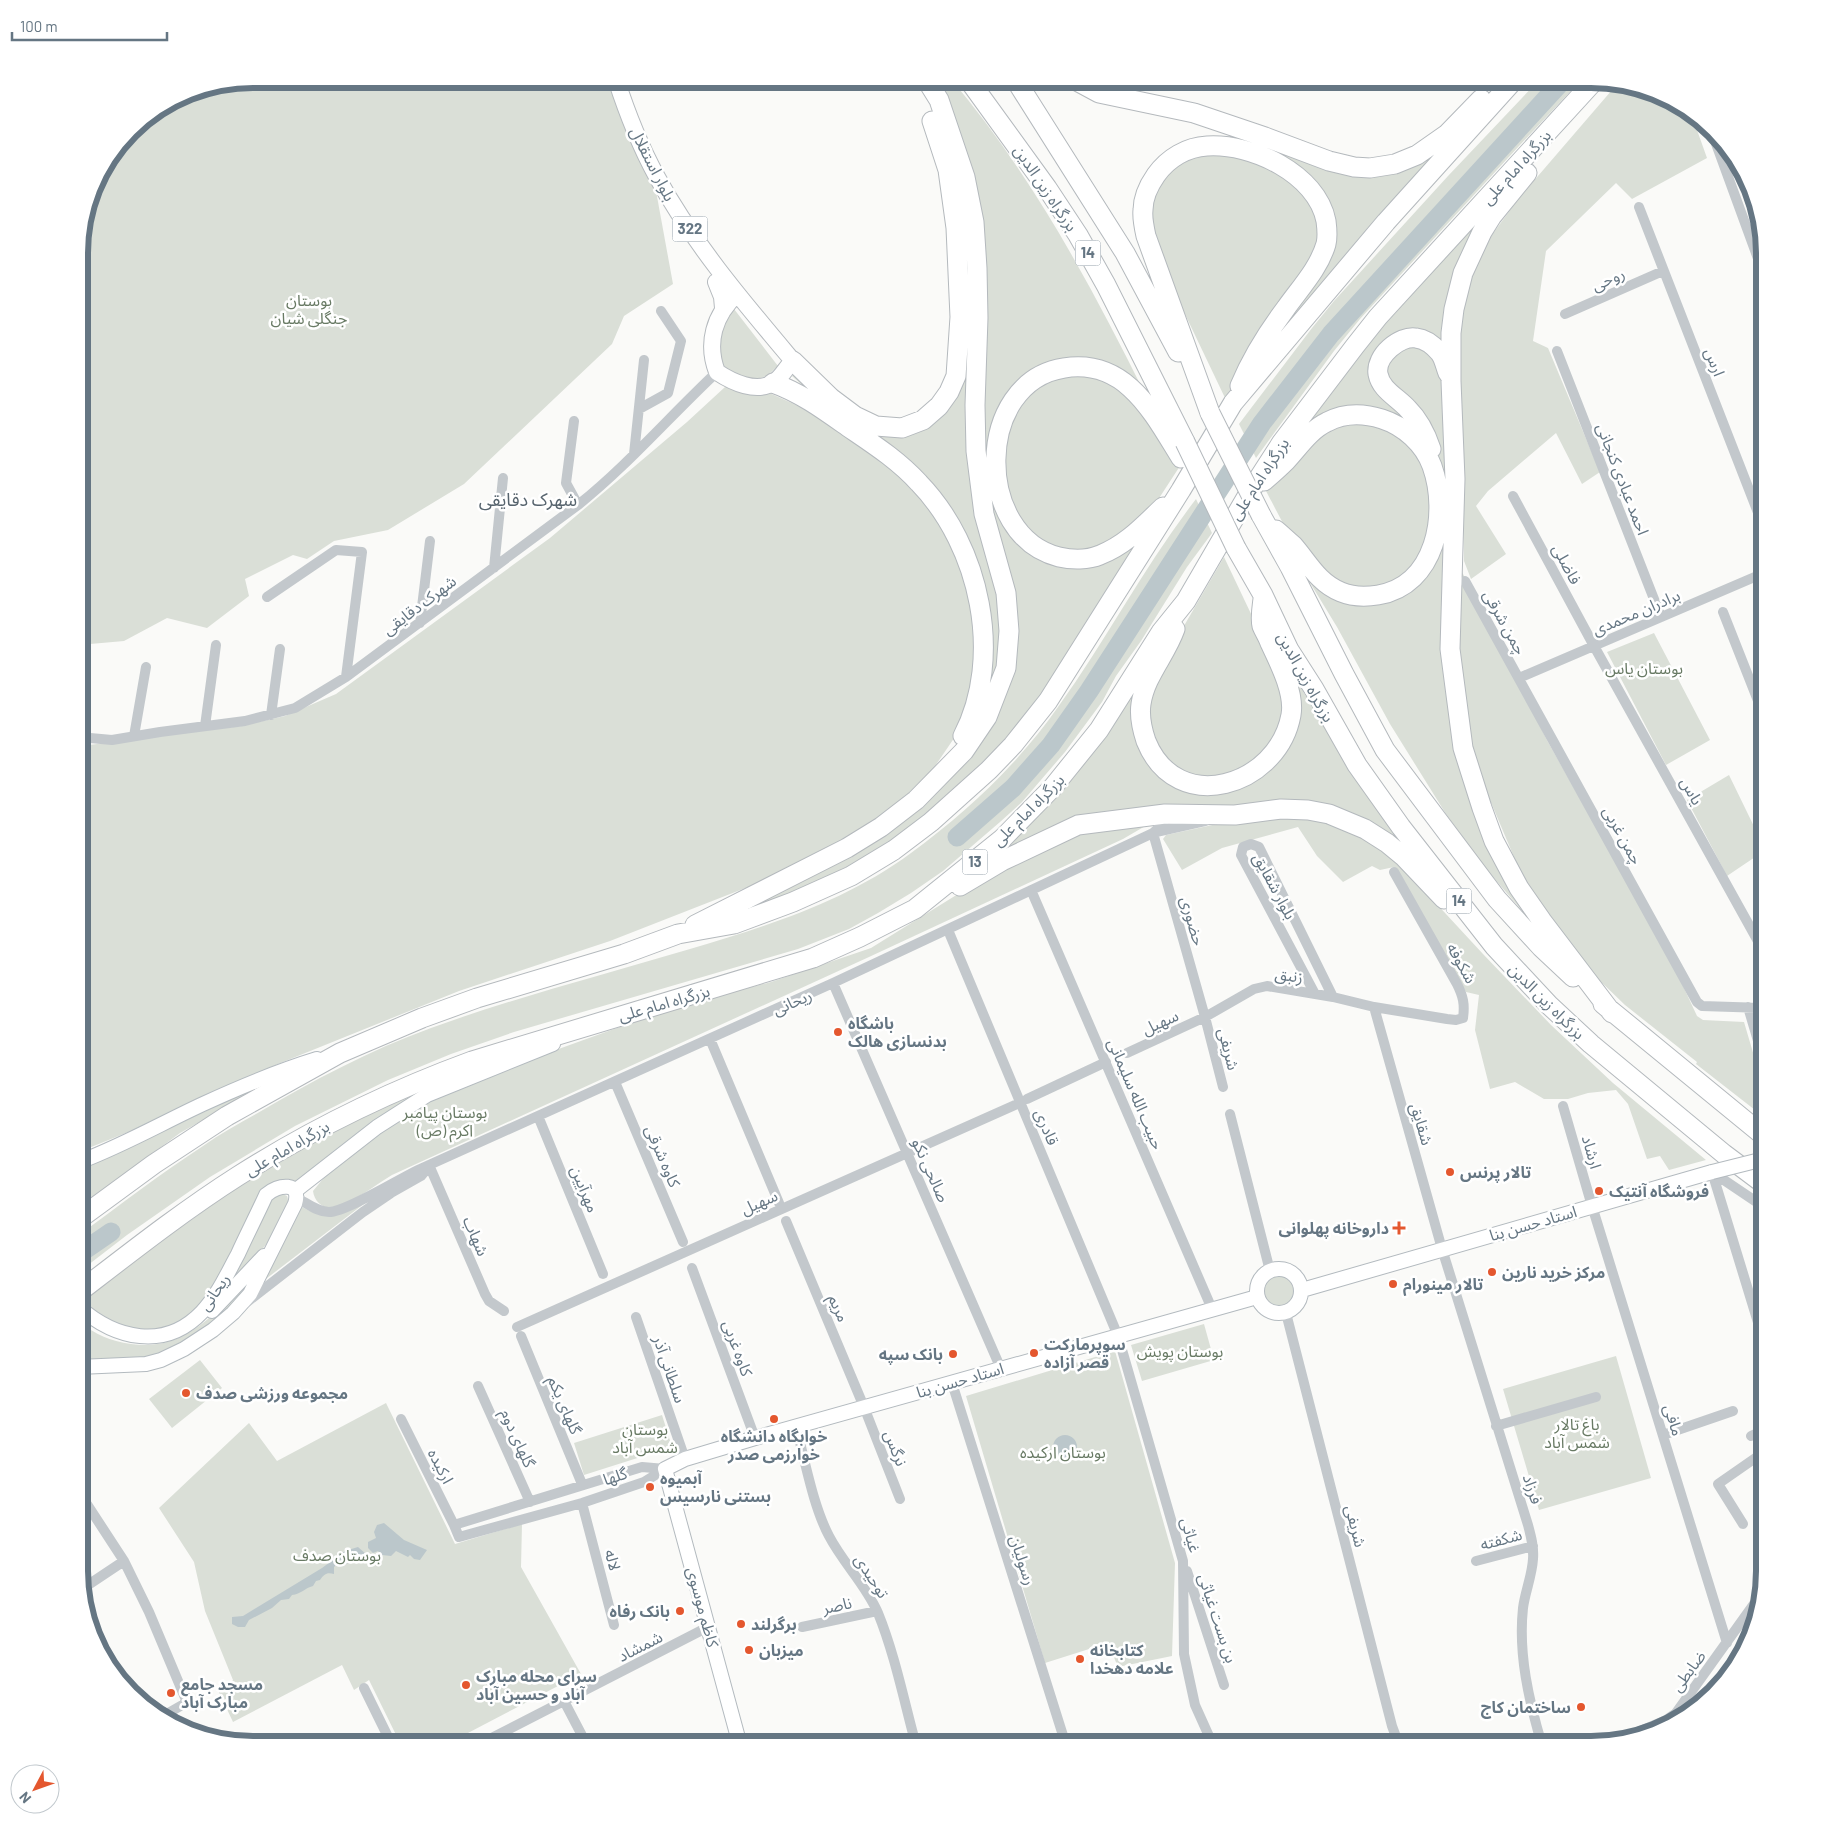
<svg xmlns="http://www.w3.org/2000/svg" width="1843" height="1824" font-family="Barlow,'Noto Sans Arabic',sans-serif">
	<rect width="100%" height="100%" fill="#fafaf8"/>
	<path fill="#dadfd7" d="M252,79H615L654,180L673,284L624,316L612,344L464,484L388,530L334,541L307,559L293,555L245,579L249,596L207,628L167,618L124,641L79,645V241L97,176L138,122L186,92Z
		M937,79H951C1031,174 1090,283 1145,394L1099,363L1016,387L996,501L1061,562L1151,524L1076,645L1027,715L982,765L895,842L833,876L761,905L701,925L909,811L1006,685L979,408L957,131Z
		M1540,79H1582L1519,146L1360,319L1334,351L1256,458L1239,424L1312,328L1334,301L1448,176Z
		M1618,83L1667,97L1692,116L1707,158L1632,199L1616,183L1546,251L1533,341L1548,348L1600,472L1582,484L1556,433L1488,491L1476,506L1506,554L1471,579L1464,561L1462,421L1457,336L1469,283L1483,247L1519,198Z
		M1499,91L1341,261L1318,287L1249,374L1330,246L1297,167L1274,151L1333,172L1349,175L1381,174Z
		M1196,153H1235L1290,176L1320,217L1317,251L1261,337L1226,400L1173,289L1150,230L1152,192L1181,159Z
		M1512,185L1452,289L1453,723L1538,929L1486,869L1446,814L1390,724L1337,627L1287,545L1351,599L1422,576L1437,470L1373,411L1289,447L1375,332Z
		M964,191L972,335L1005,644L987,706V659L952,521L792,376L799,370L864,427L944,411Z
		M734,309L778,366C774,369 770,374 766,376C744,386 714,368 716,343C717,331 727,318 734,309Z
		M1078,371L1128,390L1180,466L1152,509L1113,545L1072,554L1026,534L1004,488L1006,427L1034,386Z
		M725,387L767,392L839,424L907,477L960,553L978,649L961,728L929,775L880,819L781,874L610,941L459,991L278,1064L138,1128L79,1152V754L81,746L241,726L285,716L336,694L550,538L687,422Z
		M1372,419L1418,449L1434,510L1422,561L1389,587L1343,589L1286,529L1266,491L1304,446L1322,428Z
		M1196,499L1212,533L1187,567L1141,641L1116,676L1102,702L1065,752L1022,802L1000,822L943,871L911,893L878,913L849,929L798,949L514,1032L451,1054L388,1080L295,1126L210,1177L127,1235L79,1272V1235C120,1205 160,1174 203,1146C220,1134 238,1124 256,1114C312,1081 370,1050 431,1028C516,997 603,975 690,949C767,926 845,902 911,853C967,812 1018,764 1058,707C1107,639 1145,565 1196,499Z
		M1224,557L1282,679L1283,727L1258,764L1201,781L1161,759L1146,710L1163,662Z
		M1461,570L1548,742L1670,958L1697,1016L1703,1020L1744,1022L1764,1090V1117L1696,1064L1697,1062L1625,1005L1596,977L1530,895L1471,755L1457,645Z
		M1654,633L1710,740L1666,765L1607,652Z
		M1168,636L1136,712L1178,785L1273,763L1295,678L1344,759L1430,877L1357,818L1232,808L1167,810L996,853Z
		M1729,775L1764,847V851L1727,876L1687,800Z
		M1287,814L1317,819L1363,836L1396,860L1483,954L1551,1025L1613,1083L1706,1160L1669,1170L1660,1156L1647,1159L1628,1104L1616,1090L1588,1093L1568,1099H1544L1515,1082L1490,1089L1475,1030L1479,995L1466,992L1394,867L1380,870L1372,866L1343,882L1317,856L1298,827L1222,848L1182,870L1163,839L1166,835L1231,821Z
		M1159,818L1123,839L869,957L392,1175C374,1186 355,1201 336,1207C325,1211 314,1202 313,1191L327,1174L416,1106L492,1073L614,1029L699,1001L771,982L871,948L1021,855L1061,836Z
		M288,1072L180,1133L79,1208V1168L137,1144L180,1122Z
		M448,1081L298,1182L289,1180H282C256,1222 227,1280 192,1313C180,1325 152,1335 135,1332C124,1331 101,1317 90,1312L79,1320V1300L236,1188L307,1145L392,1103L426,1088Z
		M283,1194L287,1196C296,1216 239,1278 225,1293L271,1197Z
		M365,1203L258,1285L302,1207L310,1211Z
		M259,1266L245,1293L207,1329L157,1357L79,1363V1322C95,1334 110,1341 131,1344C190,1353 223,1304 259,1266Z
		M1262 1291a17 17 0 1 1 34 0a17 17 0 1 1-34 0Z
		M1204,1324L1214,1360L1142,1381L1131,1345Z
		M1115,1351L1175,1563L1172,1656L1118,1667L1108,1643L1045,1663L966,1396Z
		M1616,1356L1651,1478L1539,1510L1503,1389Z
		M200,1360L222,1388L172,1428L149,1399Z
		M386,1403L455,1544L522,1524L521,1567L581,1674L445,1745H401L369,1680L354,1690L342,1665L233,1722L217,1688L231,1683L233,1680L205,1611L194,1562L159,1508L249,1423L277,1461Z
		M662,1415L672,1447L584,1475L574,1443Z"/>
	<path fill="#bbc7cb" d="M1053 1447a12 12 0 1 1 24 0a12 12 0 1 1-24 0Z
		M384,1523L404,1540L427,1550L420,1560L414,1559L410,1555L408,1557L396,1551L391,1556L382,1555L378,1551L373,1553L368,1548V1542L376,1538L374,1532L377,1525Z
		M358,1547L366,1554L358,1556L345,1565L339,1562L334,1567V1574C327,1572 324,1574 320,1580L316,1581L313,1586C305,1588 301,1594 292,1595L289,1599L281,1600L272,1608L249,1620L245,1627H238L232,1624V1617L243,1616L322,1568L345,1551Z"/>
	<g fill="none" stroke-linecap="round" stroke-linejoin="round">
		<path stroke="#bbc7cb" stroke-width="19" d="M957,837L1013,788L1051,745L1089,691L1262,423L1331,334L1564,79
			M79,1254L111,1232"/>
		<defs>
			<path id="secondary" d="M79,1162C122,1146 162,1123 203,1104C240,1087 278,1071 317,1059
				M295,1191L377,1127L427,1095L553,1044
				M1257 1291a22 22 0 1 1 44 0a22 22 0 1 1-44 0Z
				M1302,1290L1712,1172
				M212,1311L264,1256
				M79,1367L146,1364L161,1360L184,1349L213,1330L233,1313L250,1294L295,1204C302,1181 278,1184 266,1195C257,1215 247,1234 238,1254C227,1274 218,1295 202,1312C165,1351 115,1339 79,1307
				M740,1745L665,1469L685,1459L755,1438L1257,1297"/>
			<path id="primary" d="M616,79C627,113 640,146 657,177C693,243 745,304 793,361C786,367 782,377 774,382C757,394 732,382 717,372C706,343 714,315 737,294
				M716,282L722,297L723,308"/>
			<path id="highway" d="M968,79L1047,188L1078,235L1106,285L1185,442
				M1015,79L1125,253L1178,352
				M1073,79L1099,93L1194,113L1265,137L1329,161L1354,167L1370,168L1395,164L1417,155L1447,134L1481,99
				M1527,173L1492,216L1482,232L1463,273L1454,309L1451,333V381L1455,479L1450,649L1463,748L1482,808L1494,841L1519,888L1542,921L1612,1013
				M793,361L831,398L855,416L876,426L902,428L923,420L939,406L949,392L956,376L960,317L956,228L948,170L932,121
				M773,383C801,393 824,410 848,427C873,444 898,460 919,483C980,546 1004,657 963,736
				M1210,413L1146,236C1144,227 1142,218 1143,210C1143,197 1149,185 1156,175C1168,158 1187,147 1207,146C1252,143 1317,174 1326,221C1327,229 1328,236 1326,244C1319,268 1301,287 1286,308C1268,332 1252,357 1240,386
				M1431,449C1426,434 1419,420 1408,409C1397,397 1381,390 1378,374C1375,356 1400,335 1416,338C1425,339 1433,345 1439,352C1444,357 1445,366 1448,373
				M1264,481C1271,475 1279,468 1286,461C1299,447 1310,430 1327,422C1344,413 1363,413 1382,419C1404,426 1424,444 1432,466C1449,514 1436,585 1378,595C1365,597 1353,597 1341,592C1318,583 1308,562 1293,545C1287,540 1282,535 1276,530
				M1163,507C1144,525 1126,545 1100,555C1088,560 1072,560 1059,557C974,536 974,382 1064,368C1126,358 1153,413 1181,458
				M1261,515L1290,567L1344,674L1385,750L1497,899L1541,947L1573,977
				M1236,548L1263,595L1289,650L1314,689L1357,765L1401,827L1494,946L1549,1005L1591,1044L1724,1154L1764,1184
				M1175,629C1166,655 1145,676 1141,704C1139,717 1142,729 1146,741C1177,818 1278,786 1291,715C1295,693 1279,662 1270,643C1268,637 1264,631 1262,626C1260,618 1262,607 1263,599
				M960,886L1002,861L1078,825L1165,814L1235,815L1281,809L1308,810L1329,814L1365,829L1387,843L1404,857L1444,899
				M695,925L847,848L881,827L916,800L964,751L987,717L1006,668L1009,631L1006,593L984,514L976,451L975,405L978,318L977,268L974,222L965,177L939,100L926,79
				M1603,1004L1764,1136
				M79,1219L154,1164L227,1116L340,1053L422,1018L477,998L624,954L678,934L734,924L793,902L851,876L894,850L931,822L989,770L1013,745L1048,701L1181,490L1233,403L1386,222L1515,79
				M79,1292C131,1252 183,1211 238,1176C312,1129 390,1091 472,1061L813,958L860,937L915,909L1002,839L1053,787L1099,730L1161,632L1186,601L1246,498L1282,442L1355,346L1378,317L1596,79"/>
		</defs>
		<use href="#secondary" stroke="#b3babf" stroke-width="16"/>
		<use href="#primary" stroke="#b5babe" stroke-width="18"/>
		<use href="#highway" stroke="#b4b9bd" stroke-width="21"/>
		<path stroke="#c3c8cc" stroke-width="10" d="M1711,130L1764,275
			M1639,207L1764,528
			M1565,314L1663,271
			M1557,351L1661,617
			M639,409L668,393L681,341L661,311
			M574,421L566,483L578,505
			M634,454L644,360
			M1513,496L1594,646L1764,952
			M494,568L503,478
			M1465,581L1697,1002L1702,1006L1764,1008
			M267,597L336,550L362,552L346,677
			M1723,612L1764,716
			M420,623L430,541
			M1519,678L1764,573
			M79,689L85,652
			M271,715L280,649
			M205,726L216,645
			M134,736L146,667
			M79,737L112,740L160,732L245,721L295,708L346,677L578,505C628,465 670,416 717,372
			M1156,832L1205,821
			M1153,833L1205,1017L1223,1087
			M1031,890L1212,1309
			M948,930L1118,1336L1183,1561L1184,1654L1195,1705L1213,1745
			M833,983L1001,1369
			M1315,994L1241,855L1243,847L1251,844L1259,847L1333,997
			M1374,1007L1442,1249L1528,1525C1531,1536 1534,1547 1533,1559C1532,1576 1525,1592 1523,1608C1518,1654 1529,1701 1542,1745
			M1748,1007L1764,1061
			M710,1039L779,1203
			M1127,1053L1205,1017L1254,989L1267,986L1333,997L1374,1007L1447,1019L1456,1020L1463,1018C1465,1004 1463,996 1457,984L1394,872
			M615,1082L683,1242
			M1027,1099L1106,1062
			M1563,1106L1592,1206L1727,1643
			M1230,1114L1270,1271
			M538,1116L603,1274
			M429,1165L485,1294L489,1301L504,1311
			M1712,1172L1764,1342
			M1712,1172L1764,1207
			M297,1198C307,1203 317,1212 329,1212C346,1212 399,1179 418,1170L833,983L1153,833L1163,824L1165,814
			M786,1221L864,1407L900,1499
			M692,1268L755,1438
			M247,1302L363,1212L391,1193L421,1176L426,1170
			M1286,1313L1392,1726L1399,1745
			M636,1317L685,1459
			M517,1327L1015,1105
			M521,1336L582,1484
			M952,1383L1066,1745
			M478,1386L530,1502
			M401,1419L454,1525L459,1537L582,1503L644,1482L665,1469
			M1496,1426L1596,1397
			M796,1427C805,1460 813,1506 829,1536C843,1563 866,1585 878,1613C895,1655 904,1701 916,1745
			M1663,1435L1733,1411
			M1751,1436L1764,1430
			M79,1492L124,1561L149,1612L186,1700L184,1704L163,1716
			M582,1503L614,1625
			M1743,1524L1718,1484L1764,1452
			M454,1525L642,1467L665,1469
			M1476,1561L1533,1546
			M1187,1571L1224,1685
			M82,1589L124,1561
			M90,1627L96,1638
			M802,1627L877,1611
			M121,1679L128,1691
			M364,1688L392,1745
			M564,1701L587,1745
			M1680,1708L1690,1712
			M1621,1739L1666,1720L1676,1713L1759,1597
			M478,1745L708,1627"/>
		<use href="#secondary" stroke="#fff" stroke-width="14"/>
		<use href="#primary" stroke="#fff" stroke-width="16"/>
		<use href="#highway" stroke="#fff" stroke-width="19"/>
		<defs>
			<path id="secondary-bridge" d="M1712,1172L1764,1159"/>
			<path id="highway-bridge" d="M1210,413L1261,515
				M1185,442L1236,548"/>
		</defs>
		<use href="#secondary-bridge" stroke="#b3babf" stroke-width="16" stroke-linecap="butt"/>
		<use href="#highway-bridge" stroke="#b4b9bd" stroke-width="21" stroke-linecap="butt"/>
		<use href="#secondary-bridge" stroke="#fff" stroke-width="14"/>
		<use href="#highway-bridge" stroke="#fff" stroke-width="19"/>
	</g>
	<g fill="#e4572e" stroke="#fff" stroke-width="2">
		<circle cx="838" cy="1032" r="5"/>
		<circle cx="1450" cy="1172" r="5"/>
		<circle cx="1599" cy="1191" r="5"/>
		<path d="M1396.5 1220.5h5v5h5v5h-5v5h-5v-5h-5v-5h5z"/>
		<circle cx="1492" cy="1272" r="5"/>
		<circle cx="1393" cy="1284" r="5"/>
		<circle cx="1034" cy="1353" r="5"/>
		<circle cx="953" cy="1354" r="5"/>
		<circle cx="186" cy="1393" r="5"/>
		<circle cx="774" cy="1419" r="5"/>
		<circle cx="650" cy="1487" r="5"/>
		<circle cx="680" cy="1611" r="5"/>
		<circle cx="741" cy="1624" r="5"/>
		<circle cx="749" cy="1650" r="5"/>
		<circle cx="1080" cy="1659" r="5"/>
		<circle cx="466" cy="1685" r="5"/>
		<circle cx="171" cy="1693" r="5"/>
		<circle cx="1581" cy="1707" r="5"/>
	</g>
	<g text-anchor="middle" stroke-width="5" stroke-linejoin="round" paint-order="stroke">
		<g fill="#fff" stroke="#939fa8" stroke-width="1">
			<rect x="672.5" y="216.5" width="35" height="25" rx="4"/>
			<rect x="1075.5" y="240.5" width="25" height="25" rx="4"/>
			<rect x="962.5" y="849.5" width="25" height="25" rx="4"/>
			<rect x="1446.5" y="888.5" width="25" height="25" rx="4"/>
		</g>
		<g font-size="15" font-weight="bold" fill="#657683">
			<text x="690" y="234">322</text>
			<text x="1088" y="258">14</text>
			<text x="975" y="867">13</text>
			<text x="1459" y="906">14</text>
		</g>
		<g font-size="16" fill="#657683" stroke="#fff">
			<text transform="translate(653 164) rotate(63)" y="6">بلوار استقلال</text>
			<text transform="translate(1516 167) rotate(-48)" y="6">بزرگراه امام علی</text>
			<text transform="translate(1046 188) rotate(56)" y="6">بزرگراه زین الدین</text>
			<text transform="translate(1608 279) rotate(-24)" y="6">روحی</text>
			<text transform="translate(1715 362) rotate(69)" y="6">ارس</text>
			<text transform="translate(1259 479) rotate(-57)" y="6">بزرگراه امام علی</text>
			<text transform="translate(1623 479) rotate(69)" y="6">احمد عبادی کنجانی</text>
			<text transform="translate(1567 564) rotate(62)" y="6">فاضلی</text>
			<text transform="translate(419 605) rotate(-37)" y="6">شهرک دقایقی</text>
			<text transform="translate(1636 612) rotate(-23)" y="6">برادران محمدی</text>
			<text transform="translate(1505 622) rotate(61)" y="6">چمن شرقی</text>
			<text transform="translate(1306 677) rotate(61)" y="6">بزرگراه زین الدین</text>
			<text transform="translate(1692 791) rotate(61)" y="6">یاس</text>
			<text transform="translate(1028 810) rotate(-45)" y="6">بزرگراه امام علی</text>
			<text transform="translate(1623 835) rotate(61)" y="6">چمن غربی</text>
			<text transform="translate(1275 886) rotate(62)" y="6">بلوار شقایق</text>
			<text transform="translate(1193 921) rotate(74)" y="6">حضوری</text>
			<text transform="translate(1462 963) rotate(61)" y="6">شکوفه</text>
			<text transform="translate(1289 975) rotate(9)" y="6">زنبق</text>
			<text transform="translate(1547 1001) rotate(45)" y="6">بزرگراه زین الدین</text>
			<text transform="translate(792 1002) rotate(-24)" y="6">ریحانی</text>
			<text transform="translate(664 1003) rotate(-16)" y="6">بزرگراه امام علی</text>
			<text transform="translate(1160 1022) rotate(-25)" y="6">سهیل</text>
			<text transform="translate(1229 1049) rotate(76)" y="6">شریفی</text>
			<text transform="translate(1136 1094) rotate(67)" y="6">حبیب الله سلیمانی</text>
			<text transform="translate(1422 1124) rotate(74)" y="6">شقایق</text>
			<text transform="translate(1047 1127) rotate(67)" y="6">قادری</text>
			<text transform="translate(287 1148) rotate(-30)" y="6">بزرگراه امام علی</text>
			<text transform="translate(1592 1152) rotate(74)" y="6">ارشاد</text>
			<text transform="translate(663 1156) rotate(67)" y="6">کاوه شرقی</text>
			<text transform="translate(931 1170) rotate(66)" y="6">صالحی نکو</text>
			<text transform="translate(585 1189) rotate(68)" y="6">مهرآیین</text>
			<text transform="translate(759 1202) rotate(-24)" y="6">سهیل</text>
			<text transform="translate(1533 1223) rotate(-16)" y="6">استاد حسن بنا</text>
			<text transform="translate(476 1236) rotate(67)" y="6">شهاب</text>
			<text transform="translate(214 1292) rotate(-55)" y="6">ریحانی</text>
			<text transform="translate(839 1308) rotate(67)" y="6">مریم</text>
			<text transform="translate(738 1348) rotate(70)" y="6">کاوه غربی</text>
			<text transform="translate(670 1369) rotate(71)" y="6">سلطانی آذر</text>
			<text transform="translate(960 1380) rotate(-16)" y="6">استاد حسن بنا</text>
			<text transform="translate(565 1405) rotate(67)" y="6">گلهای یکم</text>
			<text transform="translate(1674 1420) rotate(73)" y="6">مافی</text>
			<text transform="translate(518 1438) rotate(66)" y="6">گلهای دوم</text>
			<text transform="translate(896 1448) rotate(69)" y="6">نرگس</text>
			<text transform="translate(441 1466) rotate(63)" y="6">ارکیده</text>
			<text transform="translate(615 1476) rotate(-18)" y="6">گلها</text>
			<text transform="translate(1533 1489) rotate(72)" y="6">فرزاد</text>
			<text transform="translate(1356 1526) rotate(76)" y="6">شریفی</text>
			<text transform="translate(1191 1535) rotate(75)" y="6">غیاثی</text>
			<text transform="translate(1501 1539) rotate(-15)" y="6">شکفته</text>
			<text transform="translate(613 1560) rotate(76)" y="6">لاله</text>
			<text transform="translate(1023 1560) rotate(72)" y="6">رسولیان</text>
			<text transform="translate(872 1576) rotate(57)" y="6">توحیدی</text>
			<text transform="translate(837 1605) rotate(-12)" y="6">ناصر</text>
			<text transform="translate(703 1607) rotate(75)" y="6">کاظم موسوی</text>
			<text transform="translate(1218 1618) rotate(72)" y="6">بن بست غیاثی</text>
			<text transform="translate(640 1646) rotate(-27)" y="6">شمشاد</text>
			<text transform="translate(1688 1671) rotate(-54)" y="6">ضابطی</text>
		</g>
		<g font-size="16" fill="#687a64" stroke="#fff">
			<text x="309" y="306">بوستان<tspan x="309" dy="18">جنگلی شیان</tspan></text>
			<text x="1644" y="674">بوستان یاس</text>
			<text x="445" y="1118">بوستان پیامبر<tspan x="445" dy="18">اکرم (ص)</tspan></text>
			<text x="1180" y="1357">بوستان پویش</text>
			<text x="1577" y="1430">باغ تالار<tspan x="1577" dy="18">شمس آباد</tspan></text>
			<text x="645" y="1435">بوستان<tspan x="645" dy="18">شمس آباد</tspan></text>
			<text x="1063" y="1458">بوستان ارکیده</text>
			<text x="337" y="1561">بوستان صدف</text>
		</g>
		<g font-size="16" font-weight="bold" fill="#657683" stroke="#fff" text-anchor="start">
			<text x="848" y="1029">باشگاه<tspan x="848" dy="18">بدنسازی هالک</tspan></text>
			<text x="1460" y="1178">تالار پرنس</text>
			<text x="1609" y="1197">فروشگاه آنتیک</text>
			<text x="1389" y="1234" text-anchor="end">داروخانه پهلوانی</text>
			<text x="1502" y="1278">مرکز خرید نارین</text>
			<text x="1403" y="1290">تالار مینورام</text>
			<text x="1044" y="1350">سوپرمارکت<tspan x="1044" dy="18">قصر آزاده</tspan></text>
			<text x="943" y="1360" text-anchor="end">بانک سپه</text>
			<text x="196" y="1399">مجموعه ورزشی صدف</text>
			<text x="774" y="1442" text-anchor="middle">خوابگاه دانشگاه<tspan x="774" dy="18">خوارزمی صدر</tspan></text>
			<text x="660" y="1484">آبمیوه<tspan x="660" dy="18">بستنی نارسیس</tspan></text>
			<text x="670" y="1617" text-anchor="end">بانک رفاه</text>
			<text x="751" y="1630">برگرلند</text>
			<text x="759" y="1656">میزبان</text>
			<text x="1090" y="1656">کتابخانه<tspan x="1090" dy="18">علامه دهخدا</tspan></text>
			<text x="476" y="1682">سرای محله مبارک<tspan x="476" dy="18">آباد و حسین آباد</tspan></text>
			<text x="181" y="1690">مسجد جامع<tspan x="181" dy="18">مبارک آباد</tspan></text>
			<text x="1571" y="1713" text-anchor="end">ساختمان کاج</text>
		</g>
		<g font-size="18" fill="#57646e" stroke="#fff">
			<text x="528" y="506">شهرک دقایقی</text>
		</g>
	</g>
	<path d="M0 0H1843V1824H0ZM253 88H1591A165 165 0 0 1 1756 253V1571A165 165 0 0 1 1591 1736H253A165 165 0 0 1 88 1571V253A165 165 0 0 1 253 88Z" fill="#fff" fill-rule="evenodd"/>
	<path fill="none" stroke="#657683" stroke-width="6" d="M253 88H1591A165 165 0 0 1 1756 253V1571A165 165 0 0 1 1591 1736H253A165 165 0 0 1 88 1571V253A165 165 0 0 1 253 88Z"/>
	<g transform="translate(35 1789) rotate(229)"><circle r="24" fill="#ffffff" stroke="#c1c8cd"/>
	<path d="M0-4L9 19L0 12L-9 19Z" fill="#e4572e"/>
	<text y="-8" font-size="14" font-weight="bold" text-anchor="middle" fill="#657683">N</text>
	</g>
	<path d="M12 32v8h155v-8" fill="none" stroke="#657683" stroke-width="2.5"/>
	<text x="20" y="32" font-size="15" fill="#657683" stroke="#ffffff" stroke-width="4" paint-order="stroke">100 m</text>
</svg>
